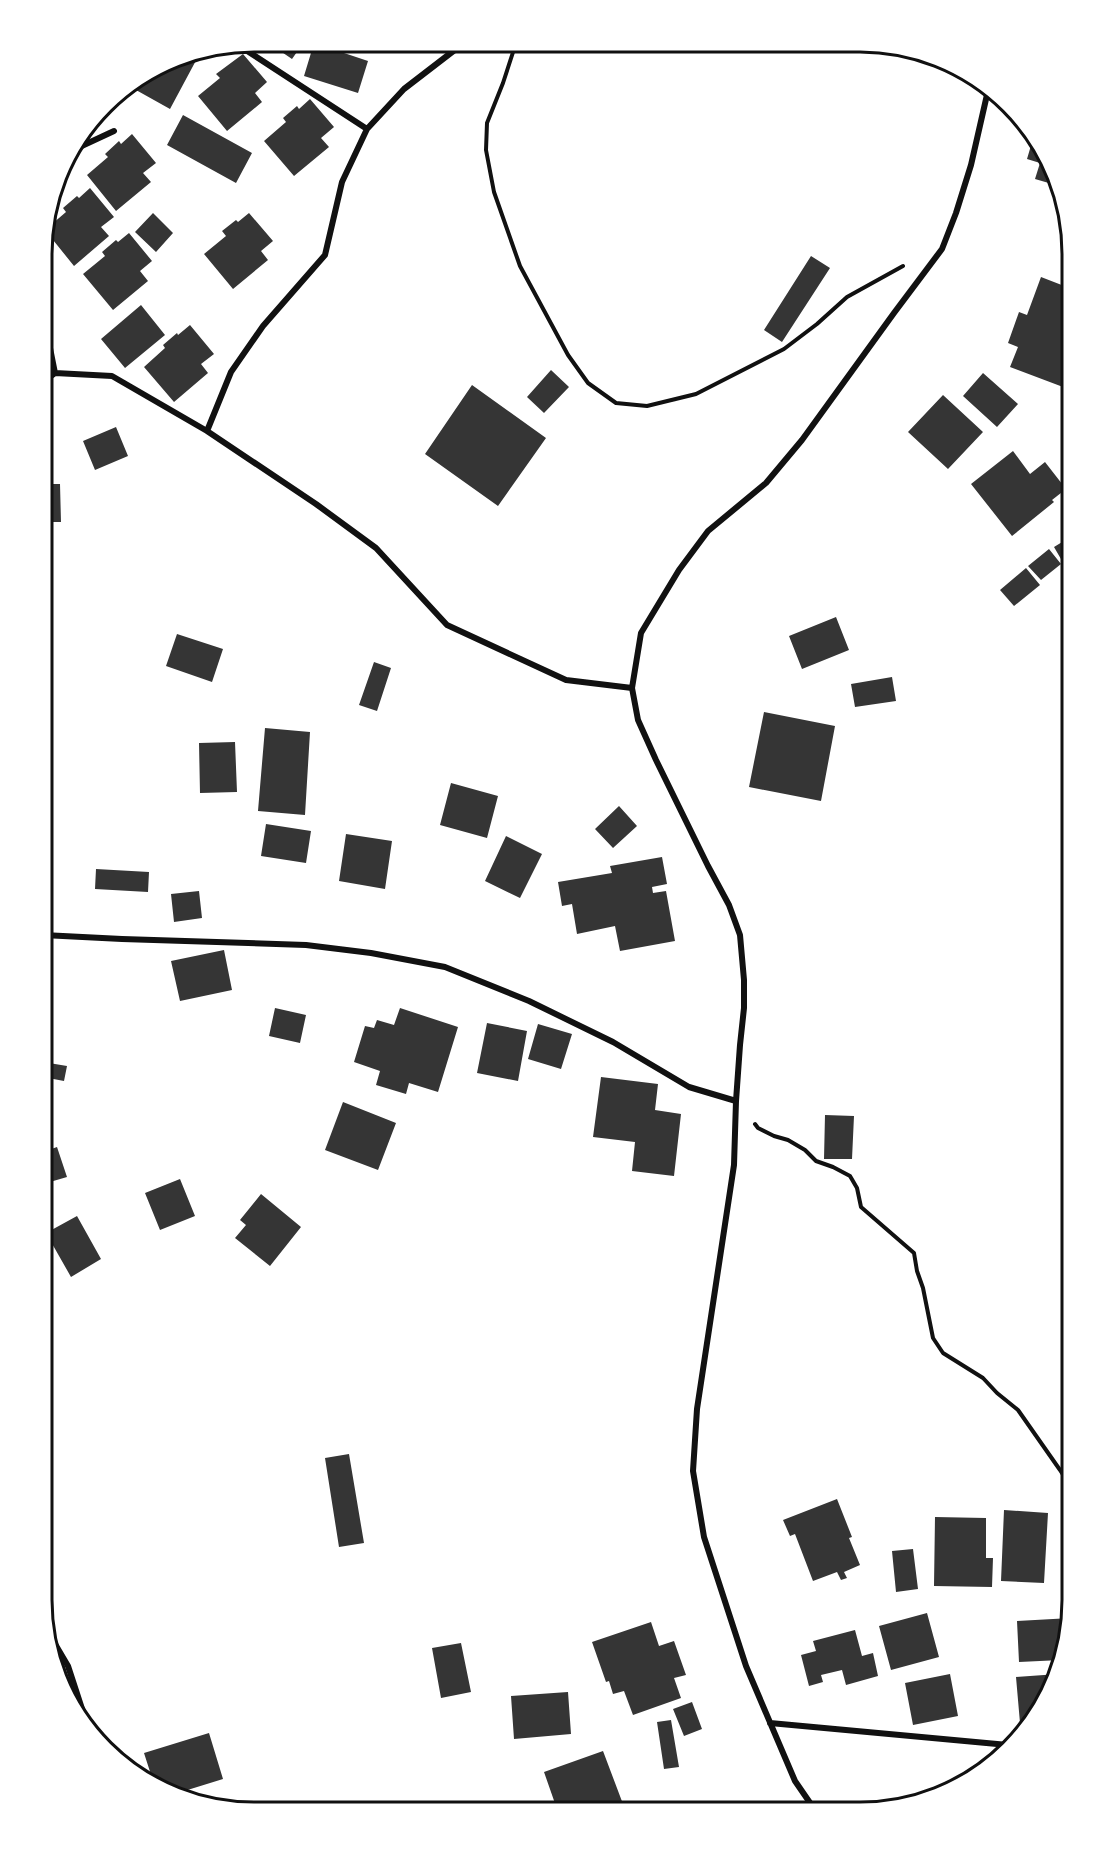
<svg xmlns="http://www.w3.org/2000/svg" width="1114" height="1855" font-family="'Source Sans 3',sans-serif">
	<rect width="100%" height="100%" fill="#fff"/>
	<path fill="#353535" d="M267,42H304L292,59Z
		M349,42H368L366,48Z
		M314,43L368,61L358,93L304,76Z
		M200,53L170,109L136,90L143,77L173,58Z
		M243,54L267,82L255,93L262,102L227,131L198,96L220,78L216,74Z
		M310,99L334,127L321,138L329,147L294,176L264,141L286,122L283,118L297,106L299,109Z
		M183,115L252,153L236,183L167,145Z
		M132,134L156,163L143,173L151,182L116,211L87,175L108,157L105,154L119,141L121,144Z
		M1032,142L1056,173L1059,186L1035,179L1040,163L1027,159Z
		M90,188L114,217L101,227L109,236L74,266L45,230L66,212L63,208L77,196L79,198Z
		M153,213L173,233L156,252L135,232Z
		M249,213L273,241L261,251L268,260L233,289L204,254L226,236L222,231L236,220L238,222Z
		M129,233L152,261L140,271L148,281L113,310L83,274L105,256L102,252L116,240L118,242Z
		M811,256L830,268L782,342L764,330Z
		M1041,277L1072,289L1071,390L1010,367L1018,347L1008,343L1019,312L1027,315Z
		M141,305L165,335L125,368L101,339Z
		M190,325L214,354L201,364L208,373L174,402L144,367L165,348L163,345L177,333L178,335Z
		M551,370L569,387L544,413L527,397Z
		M983,373L1018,404L997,427L963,396Z
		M472,385L546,438L498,506L425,454Z
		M943,395L983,432L948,469L908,432Z
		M116,427L128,456L95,470L83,441Z
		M1013,451L1030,474L1045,462L1066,489L1052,500L1054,502L1012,536L971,484Z
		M43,484H60L61,522H43Z
		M1072,536V562L1065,566L1054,547Z
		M1049,549L1061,564L1041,580L1028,566Z
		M1026,568L1040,585L1014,606L1000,590Z
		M836,617L849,650L802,669L789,636Z
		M177,634L223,649L212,682L166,666Z
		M374,662L391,668L377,711L359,705Z
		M892,677L896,701L855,707L851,684Z
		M764,712L835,726L821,801L749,787Z
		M265,728L310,732L305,815L258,811Z
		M235,742L237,792L200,793L199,743Z
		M451,783L498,796L487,838L440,825Z
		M619,806L637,826L613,848L595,829Z
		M266,824L311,831L306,863L261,856Z
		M346,834L392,841L385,889L339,881Z
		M506,836L542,854L520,898L485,881Z
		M662,857L667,884L652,887L653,893L666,891L675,941L620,951L615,926L577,934L572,904L562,906L558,882L612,873L610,866Z
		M96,869L149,872L148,892L95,889Z
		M199,891L202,918L174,922L171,894Z
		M224,950L232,990L180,1001L171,961Z
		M275,1008L306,1015L300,1043L269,1036Z
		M400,1008L458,1027L438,1092L409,1083L406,1094L376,1085L380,1071L354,1062L365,1026L374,1028L377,1020L394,1025Z
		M487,1023L527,1031L518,1081L477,1073Z
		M538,1024L572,1034L561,1069L528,1059Z
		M43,1062L67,1066L64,1081L43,1077Z
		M601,1077L658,1084L655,1110L681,1114L674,1176L632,1171L635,1142L593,1137Z
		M343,1102L396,1123L378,1170L325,1150Z
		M825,1115L854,1116L852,1159H824Z
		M57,1147L67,1177L43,1184V1152Z
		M180,1179L195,1216L160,1230L145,1193Z
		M261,1194L301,1227L270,1266L235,1238L246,1225L240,1220Z
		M77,1216L101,1259L71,1277L46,1233Z
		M349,1454L364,1543L339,1547L325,1458Z
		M837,1499L852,1537L849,1538L860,1565L844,1572L847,1578L841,1580L837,1572L813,1581L795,1534L790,1536L783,1520Z
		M1004,1510L1048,1513L1044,1583L1001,1581Z
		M935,1517L986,1518V1558H993L992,1587L934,1586Z
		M913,1549L918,1589L896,1592L892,1551Z
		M927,1613L939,1657L891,1670L879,1626Z
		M1071,1618L1061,1660L1019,1662L1017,1621Z
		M651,1622L659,1646L674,1641L686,1675L674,1678L681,1698L633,1715L624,1691L613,1694L609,1681L606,1682L592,1642Z
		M855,1630L862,1656L873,1653L878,1676L846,1685L842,1670L821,1675L823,1682L809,1686L801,1655L816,1651L813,1641Z
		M461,1643L471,1692L441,1698L432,1648Z
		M950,1674L958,1716L913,1725L905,1683Z
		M1058,1674L1056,1682L1033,1722L1020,1723L1016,1677Z
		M568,1692L571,1734L514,1739L511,1696Z
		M692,1702L702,1729L684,1736L673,1709Z
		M671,1720L679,1767L664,1769L657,1722Z
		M209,1733L223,1779L181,1792L153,1781L144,1753Z
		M603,1751L626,1812H558L544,1772Z"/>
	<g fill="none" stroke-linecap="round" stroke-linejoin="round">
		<path stroke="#111" stroke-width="4" d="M516,43L503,83L487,123L486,150L494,192L520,266L568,355L588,383L616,403L647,406L696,394L784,349L817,324L847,297L903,266
			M755,1124L758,1128L774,1136L788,1140L805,1150L816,1161L833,1167L850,1176L857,1188L861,1207L914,1253L917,1271L923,1288L933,1338L943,1353L983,1378L997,1393L1018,1410L1060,1470L1072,1489"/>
		<path stroke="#111" stroke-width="6" d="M238,45L367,129
			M71,151L114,131
			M44,318L55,373
			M44,381L55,373L112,376L207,431L231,372L263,326L325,255L342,182L367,129L404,89L456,49L468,43
			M207,431L316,504L376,548L447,625L566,680L632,688
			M43,935L122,939L306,945L371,953L445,967L529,1001L613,1042L689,1087L736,1101
			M48,1632L68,1666L84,1715
			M770,1723L1008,1745
			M817,1813L795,1781L746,1666L704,1537L693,1471L697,1409L734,1165L736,1101L740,1045L744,1008V980L740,935L729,905L708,866L656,760L638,720L632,688L641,633L679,570L708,531L766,483L802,440L894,313L942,249L956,213L971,165L989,86"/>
	</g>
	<path d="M0 0H1114V1855H0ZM254 52H860A202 202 0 0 1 1062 254V1600A202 202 0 0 1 860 1802H254A202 202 0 0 1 52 1600V254A202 202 0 0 1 254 52Z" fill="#fff" fill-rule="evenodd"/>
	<path fill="none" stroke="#111" stroke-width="3" d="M254 52H860A202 202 0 0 1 1062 254V1600A202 202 0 0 1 860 1802H254A202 202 0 0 1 52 1600V254A202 202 0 0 1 254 52Z"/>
</svg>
